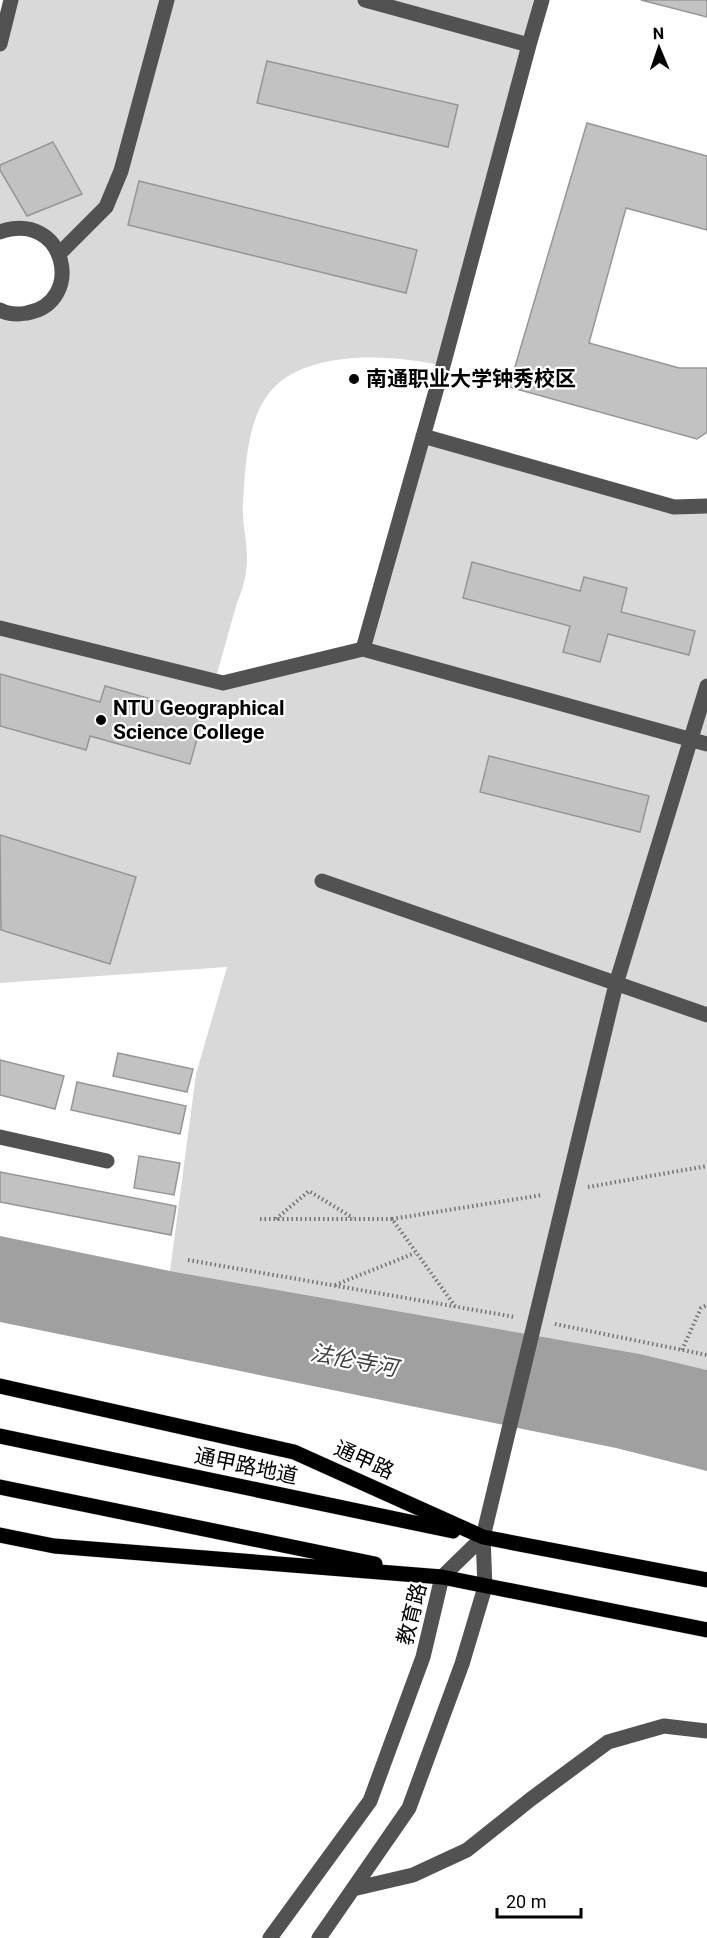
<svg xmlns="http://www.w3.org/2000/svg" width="707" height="1938" font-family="Roboto,'Noto Sans SC',sans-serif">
	<rect width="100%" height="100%" fill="#fff"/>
	<path fill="#d9d9d9" d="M11,0H542L443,366C393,354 300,348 267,396C247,423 245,470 243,502C241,525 250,548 246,571C245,583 240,595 236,606C229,631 222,656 215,681L363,649L423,436L674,507L707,506V1370L640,1354L170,1271L196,1074L227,967L0,983V310L45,306L63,268L40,233L0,232V44Z"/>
	<path fill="#a0a0a0" d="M0,1236L170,1271L640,1354L707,1370V1471L616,1448L0,1322Z"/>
	<path fill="#c2c2c2" stroke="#969696" stroke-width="1.5" d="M641,0H707V17Z
		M267,61L458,105L448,147L257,103Z
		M587,123L707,156V230L626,208L589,343L679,368H707V432L697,439L509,387Z
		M53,142L82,194L27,216L0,170V165Z
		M139,181L417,250L406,293L128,225Z
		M472,562L580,591L584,577L627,588L621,612L695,631L689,655L608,634L600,662L563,652L570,626L463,598Z
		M0,674L100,702L105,686L204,714L190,764L90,736L86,750L0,726Z
		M489,756L649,796L640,832L480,792Z
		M0,835L136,877L110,964L1,930Z
		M118,1053L193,1069L187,1092L113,1076Z
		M0,1060L64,1076L55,1109L0,1095Z
		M77,1082L186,1106L180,1134L71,1110Z
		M139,1156L180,1163L174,1195L134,1188Z
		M0,1172L176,1206L171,1235L0,1202Z"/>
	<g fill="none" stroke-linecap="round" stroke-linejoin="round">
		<defs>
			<path id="major" d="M0,1386L294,1452L483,1537L707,1580
				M0,1436L453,1531
				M0,1487L375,1564
				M0,1535L54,1546L442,1577L707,1630"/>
		</defs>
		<use href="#major" stroke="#dbdbdb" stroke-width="16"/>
		<path stroke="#747474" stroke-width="4" stroke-dasharray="1.5 3" stroke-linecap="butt" d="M588,1187L707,1166
			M260,1219H392L455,1306
			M276,1219L309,1191L353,1218
			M392,1219L542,1195
			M188,1260L515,1317
			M335,1285L415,1253
			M555,1324L707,1355
			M682,1350L701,1308L707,1305"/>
		<path stroke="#525252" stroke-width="15" d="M365,0L529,45
			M0,44L11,0
			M0,232C66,209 86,303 27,313C17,315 8,314 0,310
			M59,254L106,207L121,171L167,0
			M423,436L674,507L707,506
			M0,628L223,683L363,649L707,744
			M363,649L443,366L529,45L542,0
			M322,881L707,1015
			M0,1137L107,1161
			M353,1889L413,1875L467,1850L531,1799L608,1742L664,1726L707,1731
			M270,1938L370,1801L423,1657L442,1577L483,1537
			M319,1938L409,1808L462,1664L485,1587L483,1537L616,984L707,686"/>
		<use href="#major" stroke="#000" stroke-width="15"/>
	</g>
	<g fill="#000" stroke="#fff" stroke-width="2">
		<circle cx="354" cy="379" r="6"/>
		<circle cx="101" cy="720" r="6"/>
	</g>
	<g text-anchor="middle" stroke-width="4.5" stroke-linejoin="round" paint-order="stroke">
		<g font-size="21" font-weight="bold" fill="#000" stroke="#fff" text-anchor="start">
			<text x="366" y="386">南通职业大学钟秀校区</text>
			<text x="113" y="715">NTU Geographical<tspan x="113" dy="24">Science College</tspan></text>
		</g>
		<g font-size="21" fill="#000" stroke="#fff">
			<text transform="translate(364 1460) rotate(24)" y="7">通甲路</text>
			<text transform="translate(246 1466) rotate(12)" y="7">通甲路地道</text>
			<text transform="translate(412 1614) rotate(-76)" y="7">教育路</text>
		</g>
		<g font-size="22" font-style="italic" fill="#414141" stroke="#fff">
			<text transform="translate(354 1360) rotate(11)" y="8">法伦寺河</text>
		</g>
	</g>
	<g transform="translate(659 48) rotate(358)" stroke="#ffffff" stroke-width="4.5" paint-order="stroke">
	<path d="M0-4.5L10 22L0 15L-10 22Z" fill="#000000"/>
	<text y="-9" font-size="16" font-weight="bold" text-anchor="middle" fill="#000000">N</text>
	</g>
	<path d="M497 1908v9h84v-9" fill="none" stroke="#000000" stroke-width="3"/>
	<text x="506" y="1908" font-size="18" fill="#000000" stroke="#ffffff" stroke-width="4.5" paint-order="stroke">20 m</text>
</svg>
